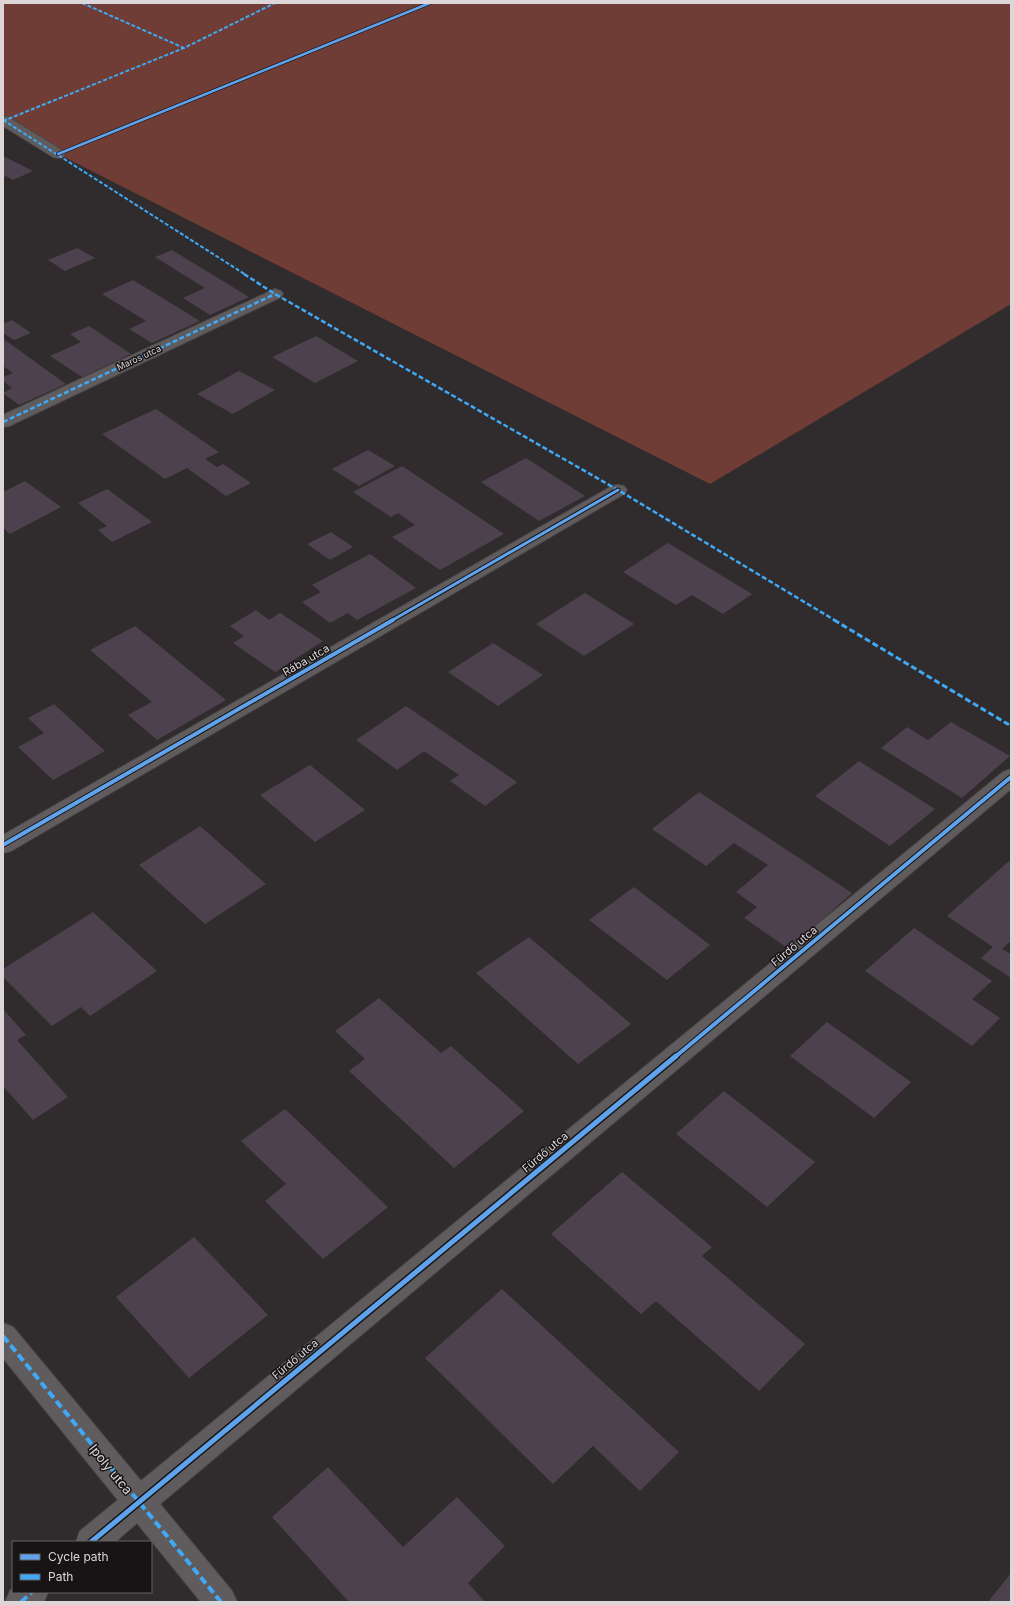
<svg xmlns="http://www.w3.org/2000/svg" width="1014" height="1605" font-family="Inter,sans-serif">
	<rect width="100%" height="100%" fill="#302c2e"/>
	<path fill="#703d36" d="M3,3H1011V304L710,484L58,154L3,120Z"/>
	<path fill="#4c414d" d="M3,156L33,171L13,180L6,176L3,178Z
		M77,248L95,258L65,271L48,260Z
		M172,250L249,297L210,315L183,298L205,288L155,257Z
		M133,280L200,321L152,343L129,329L146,321L102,294Z
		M12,320L31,333L14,340L3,333V324Z
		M89,326L131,354L82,377L50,356L81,342L70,334Z
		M316,336L358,361L315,383L272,357Z
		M5,340L66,384L19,405L3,393L12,388L3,381V377L13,373L3,366V341Z
		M239,371L275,390L233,414L197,394Z
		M156,409L219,452L205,459L217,467L223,464L251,483L226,496L187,468L165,479L102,434Z
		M368,450L395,466L359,486L332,469Z
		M526,458L585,496L539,521L481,482Z
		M402,466L504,534L440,570L392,537L415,525L398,513L391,517L353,492Z
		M25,481L61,507L10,534L3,528V492Z
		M107,489L152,522L112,542L98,530L107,526L78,503Z
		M331,532L353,547L330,560L307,544Z
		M668,543L752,594L723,614L692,595L676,605L623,572Z
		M370,554L416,588L357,620L348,613L330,623L302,602L321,592L312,585Z
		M585,593L634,624L584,656L536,624Z
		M256,610L269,620L280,613L323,641L275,672L233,643L244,636L230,626Z
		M135,626L226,700L157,740L128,715L152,702L90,650Z
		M493,643L543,675L498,706L448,672Z
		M54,704L105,751L53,780L18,747L44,733L28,718Z
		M406,706L517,782L485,806L450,781L459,775L424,751L397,770L356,740Z
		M951,722L1010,756L962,798L881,748L907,727L928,740Z
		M859,761L935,809L890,846L815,796Z
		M310,765L365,810L315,842L260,795Z
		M699,792L852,893L789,949L744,918L757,907L736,892L768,865L734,843L706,866L652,829Z
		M200,826L266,884L205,924L139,865Z
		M1009,861L1011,862V941L1002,949L1011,954V978L981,958L993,947L947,916Z
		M634,887L710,945L667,980L589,920Z
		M93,912L157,971L90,1016L81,1007L52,1026L3,977V969Z
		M914,928L992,981L972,999L1000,1018L972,1046L865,971Z
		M529,937L631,1024L578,1064L476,973Z
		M379,998L441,1053L451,1046L524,1111L454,1168L349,1071L365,1059L335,1031Z
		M3,1009L26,1035L17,1040L68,1097L33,1120L3,1086Z
		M827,1022L911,1082L874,1118L790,1056Z
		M724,1091L815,1162L767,1207L676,1134Z
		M285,1109L388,1207L323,1259L265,1201L286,1184L241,1141Z
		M622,1172L712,1247L702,1256L805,1344L759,1391L656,1301L641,1314L551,1234Z
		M194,1237L268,1315L189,1378L116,1297Z
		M502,1289L679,1452L640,1491L593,1446L553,1484L425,1358Z
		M328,1467L403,1547L457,1497L505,1546L468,1583L485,1602H349L272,1517Z
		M1011,1573V1602H988Z"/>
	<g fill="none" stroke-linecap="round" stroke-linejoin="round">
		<defs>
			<path id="street" d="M3,116L8,117L63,151L65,154L63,157L58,158L53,157L3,126Z
				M275,289L281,291L283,294L281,297L9,426L3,427V415Z
				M618,485L624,486L627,490L624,494L11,851L3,853V835L612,486Z
				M1011,769V789L160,1504L232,1591L237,1602H201L137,1523L115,1542H76L80,1531L118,1500L3,1358V1323L13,1327L141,1481L1003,772Z
				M13,1588V1592H48L44,1602H5L10,1591Z"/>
		</defs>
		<use href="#street" stroke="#4b4749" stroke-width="2"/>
		<use href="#street" fill="#605c5e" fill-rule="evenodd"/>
		<path stroke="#3fa9f5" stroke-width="2" stroke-dasharray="4 2" stroke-linecap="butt" d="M82,3L184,48
			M3,120L246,275
			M3,121L184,48L275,3"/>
		<path stroke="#3fa9f5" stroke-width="2.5" stroke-dasharray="5 2.5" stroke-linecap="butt" d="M244,274L275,294L618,490L836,621
			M3,422L275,294"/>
		<path stroke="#3fa9f5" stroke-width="3" stroke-dasharray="6 3" stroke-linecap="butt" d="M834,620L1011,726"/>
		<path stroke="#3fa9f5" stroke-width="4" stroke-dasharray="8 4" stroke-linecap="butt" d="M3,1336L221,1602
			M21,1602L32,1592"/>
		<defs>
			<path id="cycleway-far3" d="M58,154L430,3"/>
			<path id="cycleway-far2" d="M391,621L618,490"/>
			<path id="cycleway-far1" d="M3,845L393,620
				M675,1057L1011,777"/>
			<path id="cycleway" d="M91,1542L676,1056"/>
		</defs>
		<use href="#cycleway-far3" stroke="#171416" stroke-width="4"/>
		<use href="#cycleway-far2" stroke="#171416" stroke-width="5"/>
		<use href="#cycleway-far1" stroke="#171416" stroke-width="6"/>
		<use href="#cycleway" stroke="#171416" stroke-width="8"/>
		<use href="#cycleway-far3" stroke="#60a3ed" stroke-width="2.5"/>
		<use href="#cycleway-far2" stroke="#60a3ed" stroke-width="3"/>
		<use href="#cycleway-far1" stroke="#60a3ed" stroke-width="4"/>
		<use href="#cycleway" stroke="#60a3ed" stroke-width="5"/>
	</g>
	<g text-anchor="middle" stroke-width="3" stroke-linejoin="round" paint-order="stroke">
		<g font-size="9" fill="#dcd6d9" stroke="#171416">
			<text transform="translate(139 358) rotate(-25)" y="3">Maros utca</text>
		</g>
		<g font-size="11" fill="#dcd6d9" stroke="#171416">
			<text transform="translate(306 660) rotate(-30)" y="4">Rába utca</text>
			<text transform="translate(794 946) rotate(-40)" y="4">Fürdő utca</text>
			<text transform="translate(545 1152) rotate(-40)" y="4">Fürdő utca</text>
			<text transform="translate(295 1359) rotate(-40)" y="4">Fürdő utca</text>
		</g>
		<g font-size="13" fill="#dcd6d9" stroke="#171416">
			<text transform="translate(111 1469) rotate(51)" y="5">Ipoly utca</text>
		</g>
	</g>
	<rect width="1014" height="1605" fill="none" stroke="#dcd6d9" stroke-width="8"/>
	<rect x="12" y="1541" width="140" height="52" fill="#171416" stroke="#666264"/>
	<rect x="20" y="1554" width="20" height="6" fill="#60a3ed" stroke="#666264"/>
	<text x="48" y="1561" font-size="12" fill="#dcd6d9">Cycle path</text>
	<rect x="20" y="1574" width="20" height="6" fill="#3fa9f5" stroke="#666264"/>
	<text x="48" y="1581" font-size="12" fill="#dcd6d9">Path</text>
</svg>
